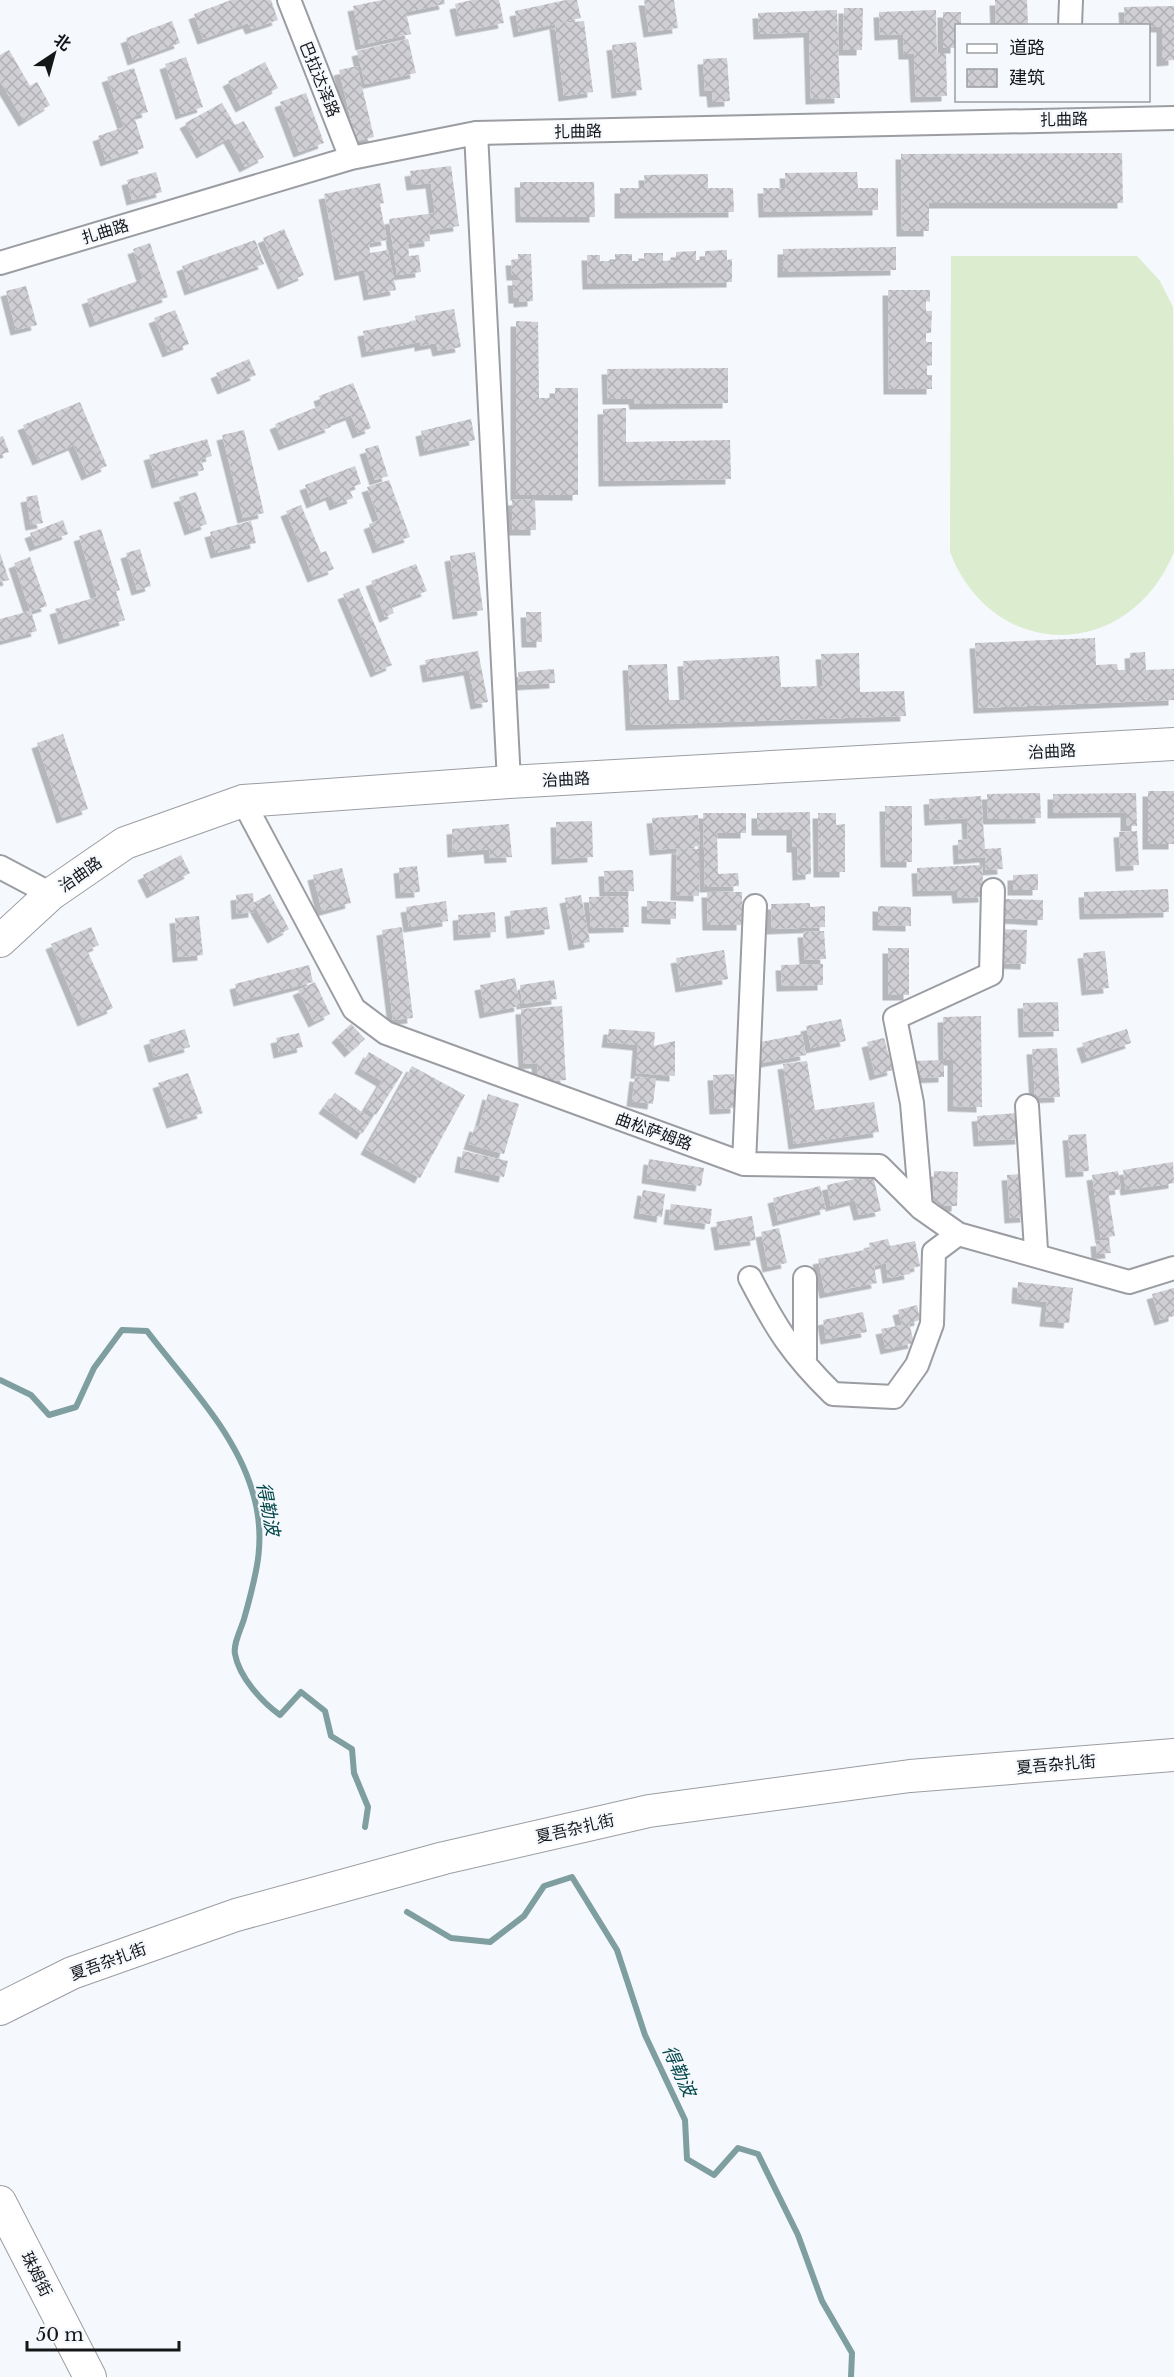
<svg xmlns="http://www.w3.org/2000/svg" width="1174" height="2377" font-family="'Libre Baskerville','Noto Sans SC',serif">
	<defs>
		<pattern id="building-cross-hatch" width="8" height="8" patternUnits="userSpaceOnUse" patternTransform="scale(1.5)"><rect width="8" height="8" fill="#cfcfd4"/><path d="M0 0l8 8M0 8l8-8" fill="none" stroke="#b1b1b5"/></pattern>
		<filter id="shadow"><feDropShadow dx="-5.5" dy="5.5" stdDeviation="0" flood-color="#0004"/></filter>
	</defs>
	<rect width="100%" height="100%" fill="#f5f8fd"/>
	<path fill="#dbeccf" d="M951,256H1137L1160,281L1173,307L1174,552C1129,662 993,663 950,552Z"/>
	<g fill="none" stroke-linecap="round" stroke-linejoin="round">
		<path stroke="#7f9ea0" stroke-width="6" d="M0,1380L31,1395L49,1415L76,1407L94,1368L122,1330L147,1331C184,1380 234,1430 252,1490C267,1537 257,1573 244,1619C241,1629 233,1644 235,1654C239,1677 262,1702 280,1715L301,1692L325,1711L331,1736L352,1749L354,1773L368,1807L365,1827
			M407,1912L451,1938L490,1942L524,1916L544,1886L572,1877L617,1950L645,2035L685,2120L687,2159L714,2175L738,2148L758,2154L798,2235L822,2301L852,2353L851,2377"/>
	</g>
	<path fill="url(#building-cross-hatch)" filter="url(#shadow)" d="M231,0H271L278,20L251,29L248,23L203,39L194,14Z
		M382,0H444L445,4L406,12L411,34L361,45L353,6Z
		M472,0H499L504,23L461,31L455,4Z
		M566,0H577L581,18L519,32L515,11Z
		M644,0H674L678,28L649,32Z
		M995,0H1027L1028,26H996Z
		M1174,6V60L1162,61V27L1125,26L1124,7Z
		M844,8H863L862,50H843Z
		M837,10L840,98L811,99L809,32L759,34L758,13Z
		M936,10L937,53H946L947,96L916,97L914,54H904L903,34L880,35L879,12Z
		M943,12H961V26H956V48H943Z
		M172,21L180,43L133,60L126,38Z
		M584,21L593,92L564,96L555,24Z
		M408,39L416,73L365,84L357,51Z
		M636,42L642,90L617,93L612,45Z
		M9,50L30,86L37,82L50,105L24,121L0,81V55Z
		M186,57L203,107L181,114L165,64Z
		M727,58L730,101L713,102L712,91H705L703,59Z
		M265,62L278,88L241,107L228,81Z
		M357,66L374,137L356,141L339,70Z
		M134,68L148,112L134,116L144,148L106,161L98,136L124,127L107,77Z
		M306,93L324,143L299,152L280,102Z
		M222,103L235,125L244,121L264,157L245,167L229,138L202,153L185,123Z
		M1122,153L1123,203H929V231H902L901,154Z
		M451,166L459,226L429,230L430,241L408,244L409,256L419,255L421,272L397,275L389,219L435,213L431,183L412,185L410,171Z
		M156,172L162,192L132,200L127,180Z
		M857,172L858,188H878V210L764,212L763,188H786L785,173Z
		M708,174V188H733L734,212L620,213V188H645L644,175Z
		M520,182H594L595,217H521Z
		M380,183L384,203L380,204L387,240L369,243L370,253L388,250L396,290L369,295L364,270L340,275L324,194Z
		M284,229L304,275L283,284L263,238Z
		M255,240L264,264L190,290L182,266Z
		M150,243L168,297L95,322L87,299L143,279L133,249Z
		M896,247V270L783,272V249Z
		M727,250V260L732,259V282L588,284L587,255H600V261H615V254H632V261H644V253H663V261L676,260V252L696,251V260H705V251Z
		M518,254H531L533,301L519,302V298H514L513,280H518V275H512L511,260H518Z
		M26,286L37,325L16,330L6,291Z
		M888,290H930V302L926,301V311H932L931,333H926V342H932V365L927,366V375H932V389H889Z
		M454,309L461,347L438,351L436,343L420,346V342L367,352L363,331L416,321L415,316Z
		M175,310L189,344L168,352L154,318Z
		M516,321L538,322L539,398H555V388H578V495H516Z
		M249,359L256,375L223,389L216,373Z
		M728,368V403L635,404L634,399H608L607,369Z
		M353,383L371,428L358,433L351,415L329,423L331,427L284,445L275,424L322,405L319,396Z
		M80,402L107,466L87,475L74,445L38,460L23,425Z
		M626,408V442L730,440L731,479L604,481L603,409Z
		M471,419L475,440L425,451L421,431Z
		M244,430L264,513L243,518L222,435Z
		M3,436L9,452L0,455V437Z
		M207,439L212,456L201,459L204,470L157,483L149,455Z
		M378,445L388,476L375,480L365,449Z
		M355,466L361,484L349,488L353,498L335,505L331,495L312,503L305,485Z
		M389,480L410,537L378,548L369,524L379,520L367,487Z
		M196,492L207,524L190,530L179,497Z
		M37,495L43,523L31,525L26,497Z
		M535,499L536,530H512V500Z
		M301,505L321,553L326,551L334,569L313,577L286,511Z
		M63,520L68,534L35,546L30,533Z
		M251,521L256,543L216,553L210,532Z
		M101,529L120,590L116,591L125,620L64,639L55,609L97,597L79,536Z
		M140,549L151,586L137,590L126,553Z
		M475,552L483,610L458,614L450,556Z
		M0,553L9,580L0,582Z
		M30,557L47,606L31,611L37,631L0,641V619L30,611L14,563Z
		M416,564L427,591L391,605L394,613L385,617L371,581Z
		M359,588L392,665L376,672L343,594Z
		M526,612H541L542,642H527Z
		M1095,638L1096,665L1117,664L1118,670H1131L1130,653L1145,652L1146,670L1174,669V700L979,708L975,643Z
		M478,651L488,702L476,704L469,670L428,677L425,660Z
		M859,653L860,692L904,691L906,716L631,725L628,665L667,664L669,700H685L683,661L779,656L781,687L823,686L821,654Z
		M554,669L555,683L519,685L518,672Z
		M63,734L88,809L62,818L37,743Z
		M1148,791H1174V844H1148Z
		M1040,793L1041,818L988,819L987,794Z
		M1136,793L1137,826H1126V812L1053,813V794Z
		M981,796L985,849L1001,848L1003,869L986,870L985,857L959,859L958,840L968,839L967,818L930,820L929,799Z
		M885,806H912V862H886Z
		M810,812L811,874L798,875L797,847H792V830H757V813Z
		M703,813H746V833H717L718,874L738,873L739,886L705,887Z
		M818,813H836V825L845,824V872H819Z
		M698,815L700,846L655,850L652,818Z
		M592,821L593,857L557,859L556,822Z
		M509,824L512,857L490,858L489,849L453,852L452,829Z
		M1137,831L1139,865L1121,866L1119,832Z
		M677,848L699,849V896L676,895Z
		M181,855L190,873L152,893L143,875Z
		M982,865L984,897L958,898L957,890L918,891L917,868Z
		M417,866L420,892L401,893L399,868Z
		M342,868L351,903L322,911L313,875Z
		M633,870L634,891L605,892L604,871Z
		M1038,874V890H1013V875Z
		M1168,889L1169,912L1085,914L1084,892Z
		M707,892H742V925H708Z
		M253,893L254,912L237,914L236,895Z
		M270,894L289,929L273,938L253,903Z
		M581,895L590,942L574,945L565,898Z
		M628,896L629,927L591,928L589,897Z
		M1002,899L1043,900V920L1002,918Z
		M446,901L448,921L409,927L406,907Z
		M647,901L676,902V919L647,918Z
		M810,903V907L825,906V927L772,929L771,904Z
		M878,906L911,907V926L878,925Z
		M547,907L550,929L512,933L510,911Z
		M495,912L496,932L459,935L458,915Z
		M199,916L203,955L178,957L175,918Z
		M91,927L99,945L87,950L113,1008L83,1021L51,944Z
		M402,927L413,1018L393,1020L382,930Z
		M999,929L1027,930L1026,964L998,963Z
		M824,931L826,959L805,960L803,932Z
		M888,948H909V995H888Z
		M724,950L728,979L681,987L676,958Z
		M1105,951L1109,988L1087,990L1083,953Z
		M823,964V985L782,986L781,965Z
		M309,965L313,982L239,1001L235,984Z
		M515,978L520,1006L485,1013L480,985Z
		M554,980L557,999L522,1004L520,985Z
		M315,982L330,1014L314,1022L298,990Z
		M1058,1002L1059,1031L1024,1032L1023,1003Z
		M562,1006L566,1080L538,1082L537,1063L524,1064L521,1009Z
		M981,1016L982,1107L953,1106V1060H944L943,1017Z
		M841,1019L846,1041L811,1048L806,1026Z
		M351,1024L365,1039L350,1052L337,1037Z
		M185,1029L190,1047L154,1057L149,1040Z
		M609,1029L655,1032L654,1046L675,1041V1076L636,1073L638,1045L607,1042Z
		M1127,1029L1131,1043L1087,1058L1082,1043Z
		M299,1033L303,1047L279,1053L276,1038Z
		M802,1034L806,1055L755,1064L751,1044Z
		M884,1038L893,1070L875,1075L867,1042Z
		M1057,1048L1060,1097L1035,1098L1032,1049Z
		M369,1052L403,1072L376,1115L366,1108L382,1081L360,1068Z
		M944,1060V1077L914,1078L913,1061Z
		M807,1061L815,1110L874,1102L879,1132L794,1144L783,1064Z
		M412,1066L465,1095L420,1178L366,1149Z
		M188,1073L203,1113L172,1123L158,1083Z
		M734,1074L736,1108L715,1109L713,1075Z
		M635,1076L656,1079L653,1104L632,1101Z
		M335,1093L372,1119L362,1134L324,1108Z
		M488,1094L519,1104L504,1154L469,1144L475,1126L479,1127Z
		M1019,1113L1021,1139L979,1141L977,1116Z
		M1086,1134L1089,1171L1071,1172L1068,1135Z
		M463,1151L508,1161L504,1177L460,1167Z
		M649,1159L704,1168L701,1186L647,1178Z
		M1173,1162L1174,1183L1126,1190L1123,1170Z
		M934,1171L958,1172L957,1206H933Z
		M1118,1171L1121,1189L1108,1191L1115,1236L1101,1238L1092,1175Z
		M1023,1174L1026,1217L1010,1218L1007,1175Z
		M873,1175L881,1211L859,1215L855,1200L831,1206L827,1185Z
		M820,1186L826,1209L778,1221L773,1198Z
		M643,1190L665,1194L662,1217L639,1213Z
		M671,1204L712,1209L710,1224L669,1219Z
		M752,1216L756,1240L720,1245L716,1222Z
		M779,1228L787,1263L768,1267L761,1232Z
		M888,1239L890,1246L915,1241L920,1266L909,1269L910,1274L888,1278L886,1263L874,1266L877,1283L825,1293L818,1259L870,1249L869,1243Z
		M1109,1240L1111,1253L1097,1254L1096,1241Z
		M1018,1282L1073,1288L1069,1323L1045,1321L1047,1302L1017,1298Z
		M1174,1288V1316L1160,1320L1152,1294Z
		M917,1305L920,1320L909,1323L914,1343L886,1349L881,1329L902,1325L898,1310Z
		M863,1312L867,1332L826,1339L823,1320Z"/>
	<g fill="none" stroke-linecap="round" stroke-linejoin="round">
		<defs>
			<path id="minor" d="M289,0L351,158
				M1070,26L1071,0
				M476,133L509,782
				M0,263L351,158L476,133L1174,118
				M243,801L354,1009L386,1033L744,1164L879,1166L921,1208L958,1234L1129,1282L1174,1268
				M0,867L51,894
				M1027,1106L1036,1250
				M744,1164L755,906
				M921,1208L912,1103L895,1018L991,974L993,890
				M750,1278C776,1328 792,1354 833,1394L894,1397L917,1365L932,1324L934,1252L958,1234
				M805,1278V1358"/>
			<path id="secondary" d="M0,941L51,894L125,843L243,801L509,782L1174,744
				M0,2009L72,1973L236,1915L444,1858L649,1811L910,1776L1174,1755
				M0,2202L90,2377"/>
		</defs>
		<use href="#minor" stroke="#9b9da2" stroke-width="26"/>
		<use href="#secondary" stroke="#9b9da2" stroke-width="34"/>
		<use href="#minor" stroke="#fff" stroke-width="22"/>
		<use href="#secondary" stroke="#fff" stroke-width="32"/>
	</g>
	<g text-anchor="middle" stroke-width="4.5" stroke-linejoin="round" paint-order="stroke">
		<g font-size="16" fill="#151618" stroke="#f5f8fd">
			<text transform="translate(320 79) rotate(68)" y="6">巴拉达泽路</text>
			<text transform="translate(1064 119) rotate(-1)" y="6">扎曲路</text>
			<text transform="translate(578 131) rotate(-1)" y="6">扎曲路</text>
			<text transform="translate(105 231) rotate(-17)" y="6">扎曲路</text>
			<text transform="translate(1052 751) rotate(-3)" y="6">治曲路</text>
			<text transform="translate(566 779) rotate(-3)" y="6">治曲路</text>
			<text transform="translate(80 874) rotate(-35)" y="6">治曲路</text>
			<text transform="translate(654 1131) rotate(20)" y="6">曲松萨姆路</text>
			<text transform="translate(1056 1764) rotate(-5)" y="6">夏吾杂扎街</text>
			<text transform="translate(575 1828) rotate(-13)" y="6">夏吾杂扎街</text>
			<text transform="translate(108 1961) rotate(-20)" y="6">夏吾杂扎街</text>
			<text transform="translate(37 2274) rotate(63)" y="6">珠姆街</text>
		</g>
		<g font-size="18" font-style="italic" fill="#024649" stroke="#f5f8fd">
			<text transform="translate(268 1509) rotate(79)" y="6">得勒波</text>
			<text transform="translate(679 2071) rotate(65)" y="6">得勒波</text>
		</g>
	</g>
	<rect x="955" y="24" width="195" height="78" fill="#f5f8fd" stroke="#9b9ea1" stroke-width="1.5"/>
	<rect x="967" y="44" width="30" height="9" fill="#ffffff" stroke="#9b9ea1" stroke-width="1.5"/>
	<text x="1009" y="54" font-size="18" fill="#151618">道路</text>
	<rect x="967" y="69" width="30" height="18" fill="url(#building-cross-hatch)" stroke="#9b9ea1" stroke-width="1.5"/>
	<text x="1009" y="84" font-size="18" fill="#151618">建筑</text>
	<g transform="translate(54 54) rotate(36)" stroke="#f5f8fd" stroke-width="4.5" paint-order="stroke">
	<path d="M0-4.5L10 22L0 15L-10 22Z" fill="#151618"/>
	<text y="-9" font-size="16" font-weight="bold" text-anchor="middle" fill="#151618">北</text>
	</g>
	<path d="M27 2341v9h152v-9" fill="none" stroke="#151618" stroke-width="3"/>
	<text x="36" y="2341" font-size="18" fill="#151618" stroke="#f5f8fd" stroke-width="4.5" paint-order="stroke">50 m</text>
</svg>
